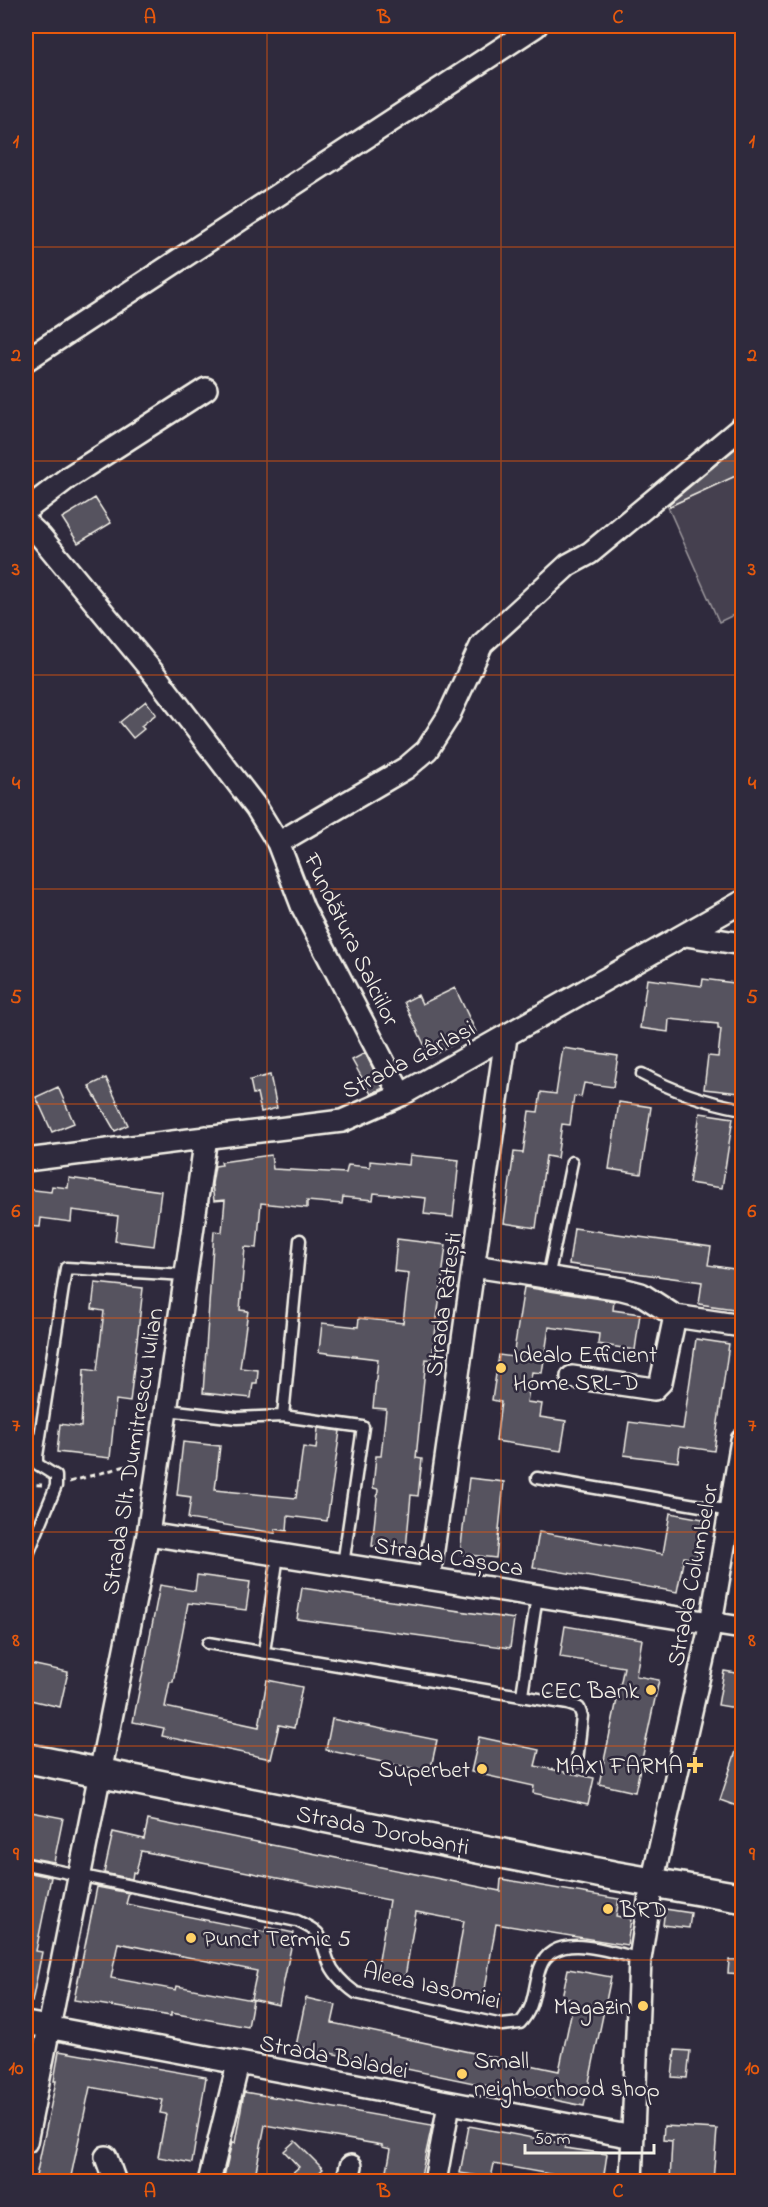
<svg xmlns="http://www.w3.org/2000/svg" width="768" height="2207" font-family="'Indie Flower',sans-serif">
	<rect width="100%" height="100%" fill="#2f2a3d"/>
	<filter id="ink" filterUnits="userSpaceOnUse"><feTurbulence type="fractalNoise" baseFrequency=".0167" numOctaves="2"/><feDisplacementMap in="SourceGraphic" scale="12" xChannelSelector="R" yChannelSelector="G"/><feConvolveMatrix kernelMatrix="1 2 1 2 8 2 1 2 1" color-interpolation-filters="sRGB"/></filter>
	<g filter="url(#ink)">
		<path fill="#454050" stroke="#9c989c" stroke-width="1.5" d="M742,473V611L719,622L668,507Z"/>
		<path fill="#56525f" stroke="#f4f1e8" stroke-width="1.5" d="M742,443V473L670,506L669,504Z
			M95,498L111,523L78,543L62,518Z
			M146,701L156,714L141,726L144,729L133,738L120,722Z
			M647,979L702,986L703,979L742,984L740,1093L704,1089L708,1056L718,1057L721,1029H718V1024L669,1019L668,1032L640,1028Z
			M455,988L476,1032L430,1057L404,1002L418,995L422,1004Z
			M563,1048L618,1056L613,1087L584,1083L581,1097L574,1096L570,1125L562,1124L557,1158L546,1156L536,1228L504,1223L514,1152L523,1153L529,1111L538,1112L541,1092L556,1094Z
			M365,1053L383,1088L371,1094L352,1060Z
			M270,1075L277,1108L261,1112L257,1093L253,1094L250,1080Z
			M106,1078L128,1125L115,1131L89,1086Z
			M58,1087L74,1123L52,1132L36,1097Z
			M619,1102L651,1107L641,1174L609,1169Z
			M700,1113L733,1118L722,1188L689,1183Z
			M271,1155L273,1169L346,1173L348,1165L370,1167V1161L409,1165L410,1155L459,1160L453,1217L424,1214L426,1198L374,1193L373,1200L343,1197L342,1204L307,1201V1208L261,1203L257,1248L245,1247L240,1310L248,1311L240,1368L258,1370L257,1383H253L251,1398L203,1393L214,1231L222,1232L225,1200L214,1201L212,1184L215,1166L222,1165L221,1162Z
			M69,1178L161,1191L154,1246L115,1241L118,1216L72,1210L71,1222L41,1218L40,1227L26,1226V1189L51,1192L52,1186L68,1188Z
			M574,1228L711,1247L708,1265L740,1270L734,1309L699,1304L702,1282L569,1264Z
			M397,1239L446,1245L432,1360L426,1359L416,1458L422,1459L418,1496L411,1495L406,1549L372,1546L378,1489L373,1488L376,1456H381L386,1409L373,1408L378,1359L319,1352L322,1323L358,1327L359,1318L403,1323L409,1273L394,1271Z
			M95,1283L143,1288L130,1402L116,1400L110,1458L57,1452L60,1424L81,1427L84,1369L97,1371L104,1311L92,1309Z
			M524,1287L614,1301L613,1310L640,1314L635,1350L598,1344L599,1334L549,1327L542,1373L532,1372L527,1402L542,1404L540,1417L566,1421L561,1451L496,1441L501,1402L492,1400L499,1355L513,1357Z
			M696,1339L729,1344L714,1451L680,1446L678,1462L624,1455L629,1422L683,1429Z
			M318,1428L340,1431L327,1521L288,1516L287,1531L275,1529V1533L188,1519L191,1497L177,1495L183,1442L220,1446L215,1490L296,1498L303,1447L316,1449Z
			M469,1478L504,1482L496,1558L460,1554Z
			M670,1513L703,1519L696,1559L684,1557L677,1592L533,1567L539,1532L663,1554Z
			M197,1575L250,1582L246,1610L188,1603L173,1682H170L165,1707L259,1727L267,1680L302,1687L294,1728L279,1725L271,1759L162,1736L164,1728L133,1722L160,1585L195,1591Z
			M302,1588L514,1619L510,1648L297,1619Z
			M565,1626L642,1639L636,1676L659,1680L635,1792L599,1784L624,1667L560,1657Z
			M26,1663L68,1672L60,1707L26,1699Z
			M724,1671L742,1674V1709L718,1705Z
			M332,1719L437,1740L430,1772L326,1750Z
			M479,1737L539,1750L535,1766L594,1778L588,1805L533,1793L534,1786L471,1772Z
			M740,1739L742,1740V1808L720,1800Z
			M26,1811L63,1818L54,1862L26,1857Z
			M148,1820L500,1891L501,1879L619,1899L616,1916L631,1919L627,1945L496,1924L484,1995L452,1990L464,1921L416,1912L404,1983L376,1978L389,1900L141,1851L136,1873L133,1872L132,1879L104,1873L113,1832L144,1839Z
			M26,1872L51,1877L36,1951L42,1952L32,2002H26Z
			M97,1887L129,1893L126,1904L265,1932L266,1927L294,1933L279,2005L251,1999L257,1971L118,1943L111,1978L176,1990L177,1986L253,2000L248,2027L171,2013V2016L74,2000Z
			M665,1909L691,1913L689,1928L663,1925Z
			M729,1960H742V1974L728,1973Z
			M568,1969L611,1977L584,2106L296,2046L306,1998L336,2005L332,2023L559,2071L574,2000L562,1997Z
			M675,2050L690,2051L687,2078L672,2077Z
			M59,2051L206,2077L192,2163L158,2157L166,2114L160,2113L163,2100L90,2087L70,2181H35L56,2081H54Z
			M244,2092L432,2125L420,2181H385L391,2149L382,2147V2145L265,2125L254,2181H223L232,2142L235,2143Z
			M469,2126L565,2144V2148L607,2154L603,2181H565L566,2177L494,2164L491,2178L460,2173Z
			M664,2126L717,2129L713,2181H670L672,2141L663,2140Z
			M295,2141L323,2169L310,2181H283L299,2167L284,2151Z"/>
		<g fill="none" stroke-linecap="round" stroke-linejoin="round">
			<defs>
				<path id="lane" d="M642,1074C675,1092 705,1102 742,1109
					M300,1240L283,1416L363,1427L343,1565
					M548,1278L572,1162
					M167,1410L237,1418L283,1416
					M537,1478L742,1513
					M26,1559L56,1486V1476L37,1464V1456L66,1268L186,1275
					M208,1643L568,1704L579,1708L582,1716L577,1762
					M264,1652L278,1555
					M522,1695L537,1596
					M26,1864L297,1921C325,1934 319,1935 328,1960C333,1974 345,1985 356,1993L502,2025L520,2023C536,2006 533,1988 540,1968C553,1929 612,1952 640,1959"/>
				<path id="street" d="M26,360L536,26
					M26,510L69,477L206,389
					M26,523L41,537L155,675L256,807L278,843L303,908L401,1095
					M278,843L406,768L427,750L448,717L482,644L568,565L590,553L742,427
					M686,935L742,944
					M26,1160L342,1121L401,1095L742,902
					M474,1266L622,1289L641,1294L675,1316L742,1326
					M572,1377L654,1389L661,1382L675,1316
					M148,1534L742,1628
					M429,1578L506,1037
					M26,2023L633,2137
					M26,2142L148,1534L206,1137
					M106,2157L115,2182
					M209,2182L238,2064
					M347,2182L351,2166
					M435,2182L449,2104
					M631,2182L640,1959L652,1883L711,1623L742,1440"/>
				<g id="secondary">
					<path id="s1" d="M26,1758L615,1876L742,1898"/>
				</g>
			</defs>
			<use href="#lane" stroke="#f4f1e8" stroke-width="15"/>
			<use href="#street" stroke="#f4f1e8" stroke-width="26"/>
			<use href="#secondary" stroke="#f4f1e8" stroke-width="33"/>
			<path stroke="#f4f1e8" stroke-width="3" stroke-dasharray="6 4.5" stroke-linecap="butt" d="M69,1482L140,1462
				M26,1484L42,1485"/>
			<use href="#lane" stroke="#2f2a3d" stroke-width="10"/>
			<use href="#street" stroke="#2f2a3d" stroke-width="21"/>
			<use href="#secondary" stroke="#2f2a3d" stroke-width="28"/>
		</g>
	</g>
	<path fill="none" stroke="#e8590c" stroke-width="1.5" stroke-opacity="0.55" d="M267,26V2182M501,26V2182M26,247H742M26,461H742M26,675H742M26,889H742M26,1104H742M26,1318H742M26,1532H742M26,1746H742M26,1960H742"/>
	<g fill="#ffd166" stroke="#2f2a3d" stroke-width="2">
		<circle cx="501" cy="1368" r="6"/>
		<circle cx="651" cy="1690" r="6"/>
		<path d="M692 1756h6v6h6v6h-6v6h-6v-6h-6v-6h6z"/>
		<circle cx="482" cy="1769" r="6"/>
		<circle cx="608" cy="1909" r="6"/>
		<circle cx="191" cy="1938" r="6"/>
		<circle cx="643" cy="2006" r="6"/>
		<circle cx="462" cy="2074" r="6"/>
	</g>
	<g text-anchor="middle" stroke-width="5" stroke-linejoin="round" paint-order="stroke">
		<g font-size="24" fill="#f4f1e8" stroke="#2f2a3d">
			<text transform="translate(352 939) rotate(64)" y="8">Fundătura Salciilor</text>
			<text transform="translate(408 1059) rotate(-27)" y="8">Strada Gârlași</text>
			<text transform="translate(443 1304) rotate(-82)" y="8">Strada Rătești</text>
			<text transform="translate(132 1451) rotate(-81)" y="8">Strada Slt. Dumitrescu Iulian</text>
			<text transform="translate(449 1556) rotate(9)" y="8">Strada Cașoca</text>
			<text transform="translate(692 1575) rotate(-79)" y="8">Strada Columbelor</text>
			<text dy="8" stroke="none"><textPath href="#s1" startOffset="364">Strada Dorobanți</textPath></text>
			<text transform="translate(432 1985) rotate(13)" y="8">Aleea Iasomiei</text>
			<text transform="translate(334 2056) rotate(11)" y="8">Strada Baladei</text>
		</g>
		<g font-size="24" fill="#f4f1e8" stroke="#2f2a3d" text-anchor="start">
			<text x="513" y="1362">Idealo Efficient<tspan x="513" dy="28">Home SRL-D</tspan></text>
			<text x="639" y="1698" text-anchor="end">CEC Bank</text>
			<text x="683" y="1773" text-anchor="end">MAXI FARMA</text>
			<text x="470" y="1777" text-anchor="end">Superbet</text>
			<text x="620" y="1917">BRD</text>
			<text x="203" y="1946">Punct Termic 5</text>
			<text x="631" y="2014" text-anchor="end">Magazin</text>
			<text x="474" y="2068">Small<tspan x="474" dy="28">neighborhood shop</tspan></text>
		</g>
	</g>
	<rect width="768" height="2207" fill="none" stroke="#2f2a3d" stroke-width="66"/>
	<path d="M525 2144v9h129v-9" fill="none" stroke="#f4f1e8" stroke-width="3"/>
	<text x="534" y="2144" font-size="18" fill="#f4f1e8" stroke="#2f2a3d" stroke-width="4.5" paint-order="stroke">50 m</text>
	<rect x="33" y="33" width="702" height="2141" fill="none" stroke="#e8590c" stroke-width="2"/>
	<g font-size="20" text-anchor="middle" font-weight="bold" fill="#e8590c">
		<text x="150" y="23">A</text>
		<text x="384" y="23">B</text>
		<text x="618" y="23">C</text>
		<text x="16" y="147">1</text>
		<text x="752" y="147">1</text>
		<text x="16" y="361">2</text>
		<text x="752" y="361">2</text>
		<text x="16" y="575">3</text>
		<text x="752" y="575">3</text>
		<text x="16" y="789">4</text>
		<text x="752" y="789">4</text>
		<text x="16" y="1003">5</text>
		<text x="752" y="1003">5</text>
		<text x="16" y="1217">6</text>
		<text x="752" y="1217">6</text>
		<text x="16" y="1431">7</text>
		<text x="752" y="1431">7</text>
		<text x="16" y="1646">8</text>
		<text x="752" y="1646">8</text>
		<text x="16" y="1860">9</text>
		<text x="752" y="1860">9</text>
		<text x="16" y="2074">10</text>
		<text x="752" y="2074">10</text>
		<text x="150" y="2197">A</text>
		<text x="384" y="2197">B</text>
		<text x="618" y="2197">C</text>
	</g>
</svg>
